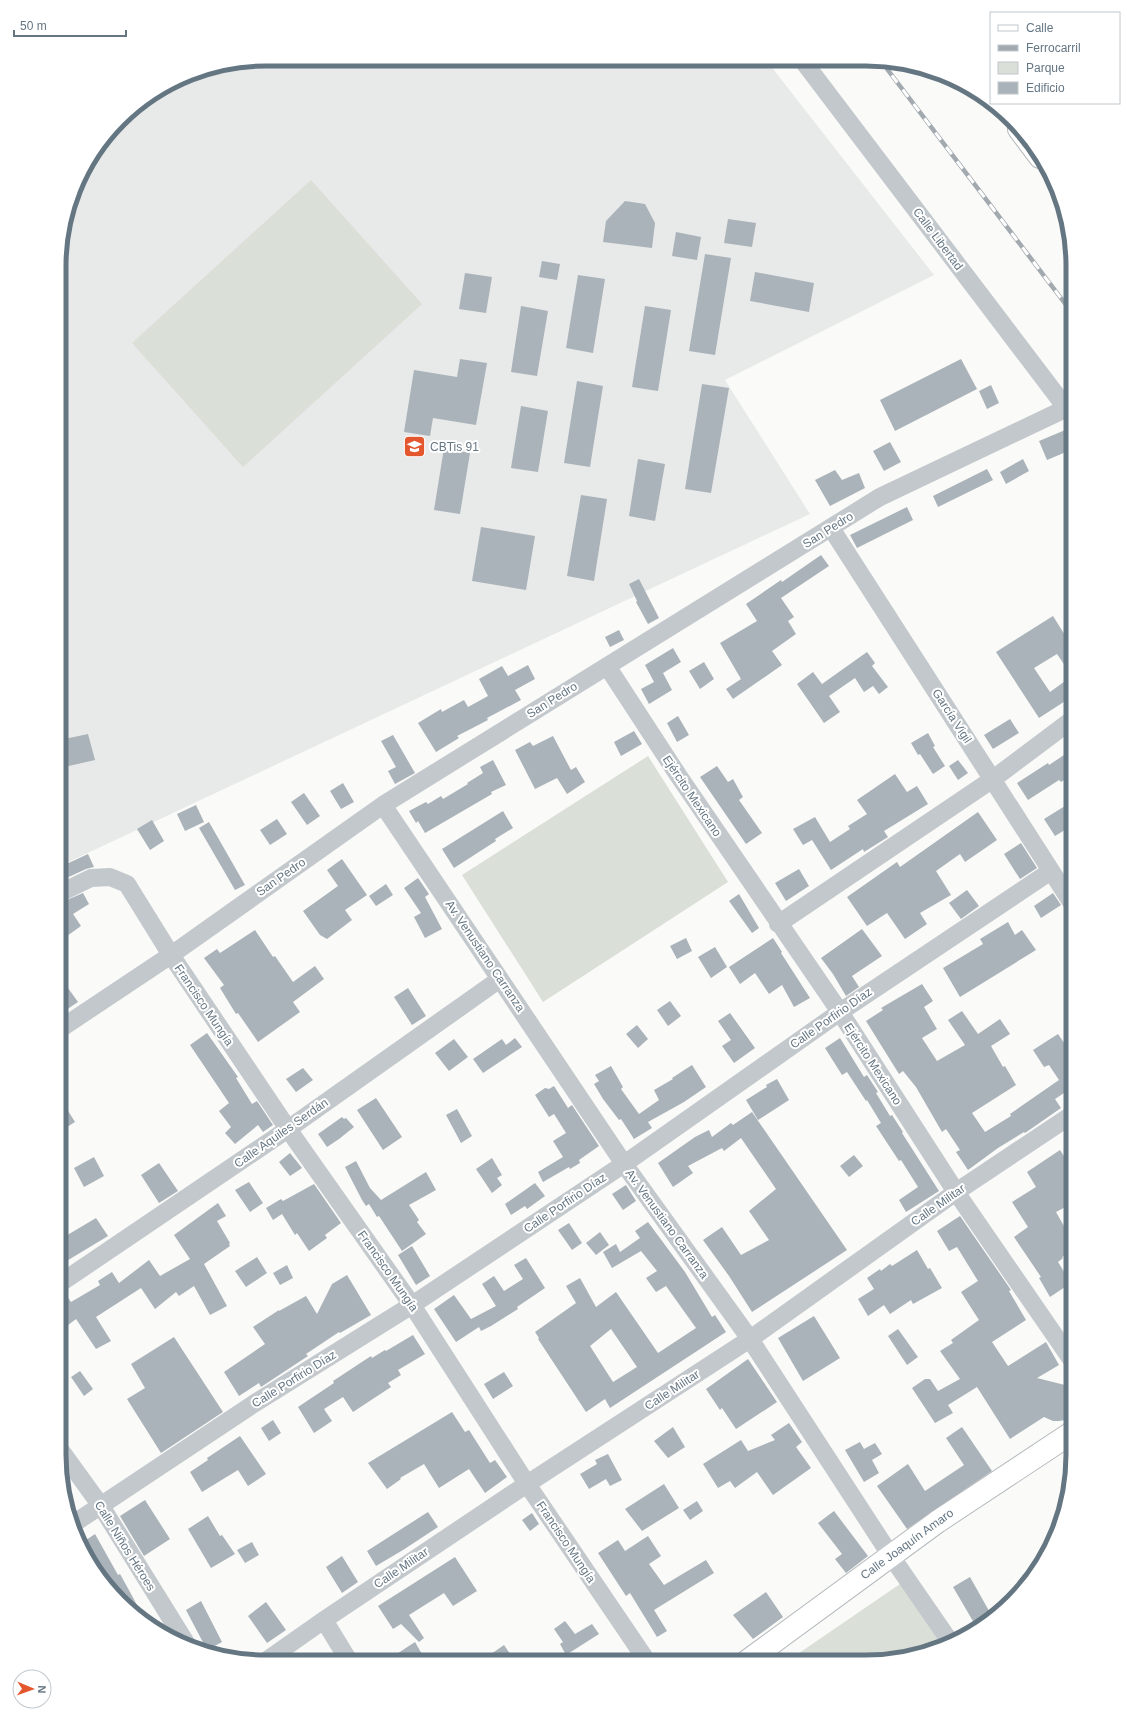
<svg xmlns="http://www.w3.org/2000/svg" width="1132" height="1721" font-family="Arial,sans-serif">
	<rect width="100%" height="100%" fill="#fafaf8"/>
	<path fill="#e8e9e9" d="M266,59L766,60L934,275L725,380L810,514L60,866L61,239L80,174L129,111L187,75Z"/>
	<path fill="#dadfd7" d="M311,180L422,304L243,467L132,343Z
		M648,756L728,882L543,1002L462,875Z
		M900,1584L943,1647L866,1662H786Z"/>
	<path fill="#aab3b9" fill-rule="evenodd" d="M625,201L645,204L655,223L652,248L603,242L606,221Z
		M728,219L756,223L752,247L724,243Z
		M676,232L701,237L697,260L672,256Z
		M705,254L731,258L715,355L689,351Z
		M542,261L560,264L557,280L539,277Z
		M755,272L814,283L809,312L750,301Z
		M465,273L492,277L486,313L459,309Z
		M578,275L605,279L593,353L566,348Z
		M521,306L548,311L537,376L511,372Z
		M645,306L671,310L658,391L632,387Z
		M460,359L487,363L476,425L433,418L430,436L404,432L414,370L457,377Z
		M961,359L977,389L895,431L880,400Z
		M577,381L603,386L590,467L564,463Z
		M702,384L729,388L711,493L685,489Z
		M991,385L999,403L987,409L979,391Z
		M521,406L548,411L538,472L511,468Z
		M1070,428L1073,435V449L1047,460L1039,441Z
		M890,442L901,462L884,471L873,451Z
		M444,448L470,453L460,514L434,510Z
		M638,459L665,464L655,521L629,516Z
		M1023,459L1029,471L1006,484L1000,472Z
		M987,469L993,480L938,507L933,496Z
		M835,470L842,480L859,473L865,488L830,506L815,480Z
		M581,495L607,499L594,581L567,576Z
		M907,507L913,520L857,548L850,535Z
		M481,527L535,536L526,590L472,581Z
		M821,555L829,566L781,598L794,617L788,621L796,634L772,651L782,665L733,699L726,689L741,679L720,643L757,621L746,604L781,580L782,582Z
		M639,579L659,618L648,624L636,602L637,601L629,584Z
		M1053,616L1073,648V696L1039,718L996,652ZM1057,654L1072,676L1050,692L1034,668Z
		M619,630L624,640L610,647L605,637Z
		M673,648L681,662L663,673L672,690L649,704L641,689L654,682L645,665Z
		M867,652L875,663L872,666L888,687L879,694L873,686L864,692L855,678L829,696L840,712L824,723L797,684L813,672L822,684Z
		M704,662L714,679L700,689L689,671Z
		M528,665L535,679L515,690L521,700L487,718L488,720L457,736L459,738L436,752L418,723L441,709L442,712L464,700L468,707L488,696L479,679L502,666L508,676Z
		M678,716L689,735L677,742L667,723Z
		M1010,719L1019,733L993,749L984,735Z
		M634,731L642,744L621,756L614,742Z
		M928,733L935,746L933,747L945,766L933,774L920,754L918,755L911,743Z
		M88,734L95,760L60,768V740Z
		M393,735L415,773L395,784L388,771L396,767L381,741Z
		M553,736L571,770L576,767L585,782L567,794L557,778L535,789L515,750L530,742L533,746Z
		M1067,753L1073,763V774L1061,782L1059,780L1028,800L1017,783L1048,763L1049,765Z
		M493,760L506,785L491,792L492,794L425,833L418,821L416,823L409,811L426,802L428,804L441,796L443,799L468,784L467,783L483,773L480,767Z
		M958,760L968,773L958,780L949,766Z
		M717,766L728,782L733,779L743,797L739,800L762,833L746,844L700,777Z
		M895,774L907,792L917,786L928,804L884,831L888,837L864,852L863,849L831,870L812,840L803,845L793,829L815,817L830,842L850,829L848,826L867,814L857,800Z
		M343,783L354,802L341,809L330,791Z
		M304,793L320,816L307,825L291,802Z
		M1073,801V825L1055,836L1044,819Z
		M196,805L204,822L185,831L177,814Z
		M503,811L513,828L495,839L496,841L454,868L442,849Z
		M978,812L997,840L965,862L960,854L936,871L951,895L920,913L927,924L905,939L887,913L867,926L847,897L897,862L900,867Z
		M277,819L287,834L270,845L260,830Z
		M152,820L164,841L150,850L137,829Z
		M209,822L245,885L235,890L199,828Z
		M1021,843L1037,868L1020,879L1004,854Z
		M88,854L94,867L86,869L60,881V867Z
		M342,859L367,895L345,910L352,920L327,939L320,935L303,911L338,886L327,870Z
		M799,869L809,886L786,901L775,883Z
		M418,878L429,894L425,897L442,929L425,938L414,917L421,913L404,888Z
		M386,884L393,895L376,906L369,896Z
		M967,890L979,906L961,919L949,903Z
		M83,893L89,904L73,914L81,926L67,936L60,926V903Z
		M1053,893L1061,905L1041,918L1034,906Z
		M739,894L759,928L752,933L729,901Z
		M1008,922L1015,935L1022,930L1036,950L960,997L943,968L983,944L980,939Z
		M862,929L882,956L852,976L859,987L846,996L833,974L821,958Z
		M255,930L273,957L275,956L293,982L315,966L324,979L293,1002L300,1012L258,1042L238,1013L236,1014L220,988L224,985L204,958L217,949L220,953Z
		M686,938L692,951L677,959L670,946Z
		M773,938L782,952L781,953L810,998L794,1007L782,985L769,994L755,973L740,984L729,967Z
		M715,947L727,967L711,978L698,957Z
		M922,984L933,1001L924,1007L937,1029L922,1038L937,1061L965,1045L948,1020L962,1011L978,1034L1000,1019L1010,1034L991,1046L1003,1067L1005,1066L1016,1085L972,1113L985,1132L1011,1116L1010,1114L1059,1080L1049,1065L1044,1067L1033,1050L1058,1034L1073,1056V1087L1055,1099L1061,1108L1025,1133L1024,1132L998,1148L968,1170L956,1152L960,1150L946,1129L942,1132L916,1087L903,1071L899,1074L866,1021L883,1010L881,1008Z
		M68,988L78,1002L60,1014V994Z
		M408,988L426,1016L412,1025L394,997Z
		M670,1001L681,1016L668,1026L657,1010Z
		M730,1013L755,1048L734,1063L722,1046L731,1040L718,1021Z
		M637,1025L648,1039L638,1048L626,1034Z
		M207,1033L238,1077L236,1078L252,1104L257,1101L273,1125L263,1132L258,1125L235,1144L225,1133L231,1127L219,1111L229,1103L190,1045Z
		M515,1038L522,1047L483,1073L473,1059L502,1039L506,1045Z
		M840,1038L864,1077L867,1075L878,1092L876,1093L890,1116L892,1115L903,1132L902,1133L939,1191L906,1212L899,1200L918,1187L901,1160L899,1161L876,1126L881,1123L867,1100L866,1101L847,1072L842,1075L825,1048Z
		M454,1039L468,1057L449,1071L435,1053Z
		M692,1065L706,1087L684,1102L648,1122L652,1128L634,1139L621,1119L619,1120L603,1099L594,1084L599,1081L595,1075L611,1066L623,1087L621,1089L639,1114L659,1100L654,1090L673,1079L672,1078Z
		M303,1068L313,1080L296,1092L286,1079Z
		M777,1079L789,1100L758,1120L746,1100L767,1087L766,1085Z
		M554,1086L568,1108L572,1105L599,1146L579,1160L580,1163L570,1169L569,1167L543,1182L538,1172L563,1157L553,1141L566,1133L554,1114L549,1117L535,1095L545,1088L549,1089Z
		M60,1098L75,1122L59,1132V1120Z
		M376,1098L402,1137L383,1150L357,1110Z
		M457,1109L472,1136L461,1143L446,1115Z
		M752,1112L847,1250L752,1312L729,1276L703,1240L722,1227L741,1255L769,1240L749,1211L776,1189L741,1138L724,1151L722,1148L688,1166L693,1173L673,1187L658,1163L695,1137L709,1130L712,1137L731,1123L733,1125Z
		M342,1117L344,1119L346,1118L354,1127L339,1139L327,1147L318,1134Z
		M1060,1150L1073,1170V1203L1056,1212L1073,1242V1251L1062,1257L1063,1258L1058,1262L1071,1283L1050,1297L1039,1278L1041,1277L1014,1237L1028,1227L1012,1202L1036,1187L1027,1172Z
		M290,1153L302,1168L290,1176L279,1162Z
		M854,1155L863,1166L849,1177L840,1166Z
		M94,1157L104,1176L84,1187L74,1168Z
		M492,1158L502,1175L497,1178L502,1185L492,1193L476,1169Z
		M356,1161L370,1188L381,1200L426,1172L436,1190L409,1205L419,1220L417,1222L426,1234L402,1251L379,1216L377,1217L369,1204L366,1206L362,1200L345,1167Z
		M159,1163L178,1191L159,1203L141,1175Z
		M249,1182L263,1203L250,1212L235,1190Z
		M535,1183L545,1196L527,1209L525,1206L511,1215L505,1204Z
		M314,1184L341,1223L325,1235L327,1238L309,1251L297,1233L295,1235L282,1214L273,1220L266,1208L281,1199L283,1201Z
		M626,1185L636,1201L623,1210L612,1194Z
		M218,1203L226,1216L217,1221L230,1243L229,1244L230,1246L204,1264L227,1306L210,1315L194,1286L179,1296L176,1292L155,1309L141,1288L96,1317L111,1341L96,1349L76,1319L59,1332V1294L65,1293L71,1302L100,1285L98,1281L112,1272L119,1283L149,1260L160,1276L190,1259L174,1235Z
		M960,1216L1011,1290L1009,1291L1026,1320L992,1342L1008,1366L1046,1342L1059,1365L1037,1378L1065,1385L1073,1392V1413L1065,1420L1059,1421H1053L1044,1417L1010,1439L977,1387L948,1405L953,1413L935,1423L912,1388L925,1379H930L938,1391L960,1379L940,1351L953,1343L951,1340L979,1320L961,1292L978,1281L957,1247L949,1251L937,1231Z
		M96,1218L108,1236L65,1262L59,1254V1240Z
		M648,1222L685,1272L712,1317L715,1315L726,1332L610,1408L605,1399L586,1412L538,1339L539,1338L535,1332L576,1303L566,1286L580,1278L596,1307L616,1292L658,1353L696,1328L666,1286L656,1292L646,1278L657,1271L641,1251L612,1268L603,1252L616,1244L620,1252L640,1238L635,1231ZM611,1329L637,1367L613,1382L590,1346Z
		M569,1223L582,1243L572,1250L558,1230Z
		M600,1232L609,1245L596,1255L586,1243Z
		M412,1246L430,1276L416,1285L398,1255Z
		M917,1250L928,1269L930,1268L942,1288L913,1304L911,1300L890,1314L884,1305L868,1316L858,1299L874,1289L867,1278L880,1269L881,1271L890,1264L892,1266Z
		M257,1257L267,1273L246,1287L235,1271Z
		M526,1258L545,1288L517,1307L518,1309L491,1326L481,1331L479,1327L456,1342L434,1309L454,1295L471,1319L496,1306L482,1284L494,1276L504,1291L523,1279L514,1265Z
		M287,1265L293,1278L280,1285L273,1273Z
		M347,1275L371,1315L340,1333L339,1332L306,1354L308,1356L261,1387L259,1383L239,1396L224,1372L265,1344L253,1327L279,1310V1311L306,1296L317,1314L332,1284Z
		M814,1316L840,1358L803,1381L778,1338Z
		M898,1329L918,1357L907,1365L888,1336Z
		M413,1335L425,1354L398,1370L401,1375L388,1383L391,1387L353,1412L343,1397L324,1409L332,1421L314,1433L298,1407L334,1383L333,1381L371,1356L372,1358L385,1350L386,1351Z
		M174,1337L223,1412L161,1453L127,1399L145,1388L131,1364Z
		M748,1359L777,1402L736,1429L722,1408L720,1410L706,1389Z
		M80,1371L93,1389L84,1396L71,1377Z
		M504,1372L513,1386L493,1399L484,1384Z
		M452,1412L465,1432L469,1430L490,1463L495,1460L507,1477L485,1493L469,1469L439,1488L424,1464L400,1478L401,1479L387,1489L368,1463Z
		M273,1420L281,1433L269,1441L261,1428Z
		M789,1423L802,1442L796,1447L811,1468L773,1495L757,1472L735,1488L730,1481L718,1488L703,1464L741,1440L748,1451L775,1440L771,1435Z
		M673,1427L685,1447L668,1458L654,1441Z
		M962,1427L992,1471L907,1529L877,1486L908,1464L925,1491L964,1465L946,1438Z
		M240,1436L266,1474L248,1486L238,1470L202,1492L190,1472L208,1460L207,1458Z
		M860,1442L864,1449L875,1443L882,1454L872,1460L879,1473L864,1482L845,1450Z
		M608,1454L622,1480L610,1486L606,1479L589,1489L580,1474L597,1464L595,1460Z
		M664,1484L679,1508L642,1531L625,1509Z
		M145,1500L170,1539L144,1556L120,1516Z
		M697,1501L703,1511L690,1520L683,1510Z
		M834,1511L868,1556L846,1573L835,1559L842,1554L818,1523Z
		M428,1512L438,1527L403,1550L376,1566L367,1551Z
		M532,1513L539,1524L530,1531L522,1520Z
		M208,1516L220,1536L222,1535L235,1554L211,1568L188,1529Z
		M95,1534L118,1575L120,1574L130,1592L145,1620L144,1621L102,1581L80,1544Z
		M648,1536L661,1556L649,1564L664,1585L706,1560L714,1573L654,1610L667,1631L657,1637L630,1593L626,1596L598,1553L618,1540L625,1551Z
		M252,1542L259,1555L245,1563L237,1550Z
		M342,1556L358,1582L342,1593L326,1567Z
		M455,1557L477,1591L453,1606L444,1593L409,1615L424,1638L419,1642L401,1624L393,1629L378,1606Z
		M970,1577L993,1618L977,1628L953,1587Z
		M766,1592L783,1617L753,1639L733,1615Z
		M201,1601L222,1642L207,1650L186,1610Z
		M266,1602L286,1630L267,1643L248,1616Z
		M565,1621L575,1634L592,1624L599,1634L566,1655L560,1644L563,1642L554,1629Z
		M415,1642L426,1661H386Z
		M504,1645L515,1661H481Z"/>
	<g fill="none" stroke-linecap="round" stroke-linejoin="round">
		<defs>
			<path id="primary" d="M1019,129L1040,157
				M746,1662L937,1522L1073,1432"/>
		</defs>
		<use href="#primary" stroke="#b5babe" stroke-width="24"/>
		<path stroke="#c3c8cc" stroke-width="18" d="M803,61L1073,417
			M831,528L1073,905
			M607,666L678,775L840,1012L956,1192L1073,1362
			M383,805L624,1164L750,1339L891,1556L951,1643
			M60,893L91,878L110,877L127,884L171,955L288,1129L412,1305L527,1484L647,1661
			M778,924L993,779L1073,719
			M60,1029L171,955L383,805L880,497L1067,408L1073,401
			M59,1284L288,1129L500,979
			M59,1448L101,1506L188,1646
			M73,1524L255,1403L412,1305L624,1164L840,1012L1051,871
			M324,1620L349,1661
			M267,1660L324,1620L527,1484L750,1339L956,1192L1073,1114"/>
		<use href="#primary" stroke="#fff" stroke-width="22"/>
		<defs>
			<path id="rail" d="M881,61L1073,314"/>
		</defs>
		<use href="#rail" stroke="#a2aab0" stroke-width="4.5"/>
		<use href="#rail" stroke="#fff" stroke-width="3" stroke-dasharray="9" stroke-linecap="butt"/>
	</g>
	<defs>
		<symbol id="school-square" viewBox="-11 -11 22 22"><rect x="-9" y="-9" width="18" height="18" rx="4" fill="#e4572e" stroke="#fff"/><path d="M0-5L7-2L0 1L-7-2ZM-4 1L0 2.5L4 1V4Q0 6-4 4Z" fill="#fff"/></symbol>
	</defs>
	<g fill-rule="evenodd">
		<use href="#school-square" x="402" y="434" width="25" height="25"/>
	</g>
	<g text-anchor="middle" stroke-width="4" stroke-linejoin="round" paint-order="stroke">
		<g font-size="12" fill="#657683" stroke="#fff">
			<text transform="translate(938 239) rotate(53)" y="4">Calle Libertad</text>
			<text transform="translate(828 530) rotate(-32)" y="4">San Pedro</text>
			<text transform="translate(552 700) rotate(-32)" y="4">San Pedro</text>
			<text transform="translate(952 716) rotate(57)" y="4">García Vigil</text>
			<text transform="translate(692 796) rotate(56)" y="4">Ejército Mexicano</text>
			<text transform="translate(281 877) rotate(-35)" y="4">San Pedro</text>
			<text transform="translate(485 956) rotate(56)" y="4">Av. Venustiano Carranza</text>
			<text transform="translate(204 1005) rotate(56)" y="4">Francisco Mungía</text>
			<text transform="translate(831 1018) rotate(-35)" y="4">Calle Porfirio Díaz</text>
			<text transform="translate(873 1064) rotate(57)" y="4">Ejército Mexicano</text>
			<text transform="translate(281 1133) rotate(-35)" y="4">Calle Aquiles Serdán</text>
			<text transform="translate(565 1203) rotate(-34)" y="4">Calle Porfirio Díaz</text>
			<text transform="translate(938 1205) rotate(-35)" y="4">Calle Militar</text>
			<text transform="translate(667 1224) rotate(54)" y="4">Av. Venustiano Carranza</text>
			<text transform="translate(388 1271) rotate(55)" y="4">Francisco Mungía</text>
			<text transform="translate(294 1379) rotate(-32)" y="4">Calle Porfirio Díaz</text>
			<text transform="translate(672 1390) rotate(-33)" y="4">Calle Militar</text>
			<text transform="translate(566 1542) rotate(56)" y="4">Francisco Mungía</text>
			<text transform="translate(907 1544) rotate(-36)" y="4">Calle Joaquín Amaro</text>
			<text transform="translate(125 1546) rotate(58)" y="4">Calle Niños Héroes</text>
			<text transform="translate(401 1568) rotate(-34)" y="4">Calle Militar</text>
		</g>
		<g font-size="12" fill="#657683" stroke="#fff" text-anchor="start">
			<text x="430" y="451">CBTis 91</text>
		</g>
	</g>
	<path d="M0 0H1132V1721H0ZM266 66H866A200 200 0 0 1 1066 266V1455A200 200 0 0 1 866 1655H266A200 200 0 0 1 66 1455V266A200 200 0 0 1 266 66Z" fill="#fff" fill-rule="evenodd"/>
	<path fill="none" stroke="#657683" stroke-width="5" d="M266 66H866A200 200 0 0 1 1066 266V1455A200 200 0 0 1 866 1655H266A200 200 0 0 1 66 1455V266A200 200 0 0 1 266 66Z"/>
	<rect x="990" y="12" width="130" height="92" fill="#ffffff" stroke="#c1c8cd"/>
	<rect x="998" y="25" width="20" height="6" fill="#ffffff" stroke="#c1c8cd"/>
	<text x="1026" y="32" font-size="12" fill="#657683">Calle</text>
	<rect x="998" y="45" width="20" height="6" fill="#a2aab0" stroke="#c1c8cd"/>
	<text x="1026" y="52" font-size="12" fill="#657683">Ferrocarril</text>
	<rect x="998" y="62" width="20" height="12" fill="#dadfd7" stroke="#c1c8cd"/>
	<text x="1026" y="72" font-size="12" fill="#657683">Parque</text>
	<rect x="998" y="82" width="20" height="12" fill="#aab3b9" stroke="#c1c8cd"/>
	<text x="1026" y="92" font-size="12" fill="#657683">Edificio</text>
	<g transform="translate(32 1689) rotate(92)"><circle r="19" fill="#ffffff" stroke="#c1c8cd"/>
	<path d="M0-3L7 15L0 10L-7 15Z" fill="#e4572e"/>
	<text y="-6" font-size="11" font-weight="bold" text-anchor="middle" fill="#657683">N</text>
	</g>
	<path d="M14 30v6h112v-6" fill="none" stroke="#657683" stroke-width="2"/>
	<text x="20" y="30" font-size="12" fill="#657683" stroke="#ffffff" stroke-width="3" paint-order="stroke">50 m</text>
</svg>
